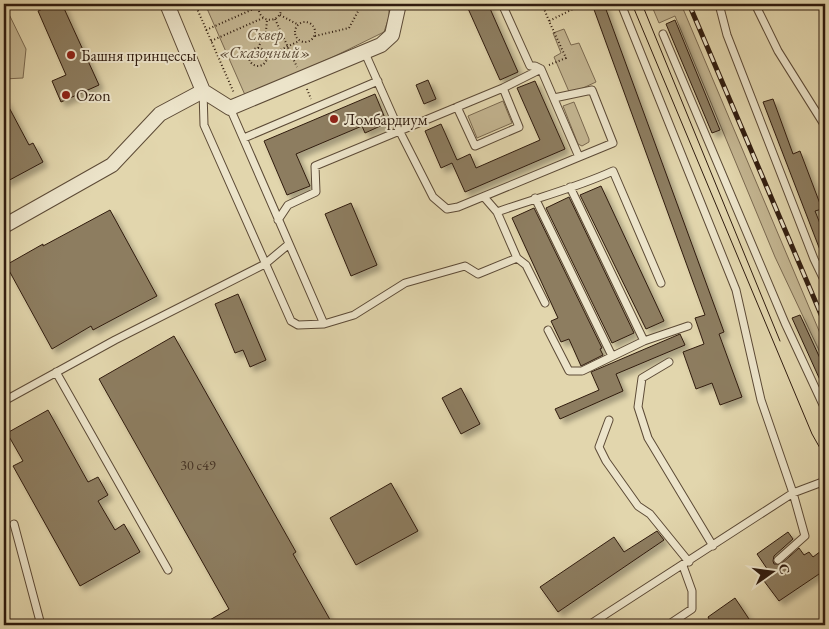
<svg xmlns="http://www.w3.org/2000/svg" width="829" height="629" font-family="'EB Garamond',serif">
	<defs>
		<filter id="shadow"><feDropShadow dx="4.5" dy="4.5" stdDeviation="2.5" flood-color="#0004"/></filter>
	</defs>
	<rect width="100%" height="100%" fill="#e2d6ad"/>
	<filter id="stains"><feTurbulence type="fractalNoise" baseFrequency=".004" numOctaves="4"/><feColorMatrix values="0 0 0 0 .2 0 0 0 0 .09 0 0 0 0 .02 0 0 0 .5 -.17"/></filter>
	<radialGradient id="worn" r=".72"><stop offset=".6" stop-color="#630" stop-opacity="0"/><stop offset="1" stop-color="#630" stop-opacity=".3"/></radialGradient>
	<path fill="#c4b692" stroke="#7a6950" d="M4,4L26,49L23,78L4,79Z
		M205,4H389V17L384,32L333,57L245,95Z
		M651,4H681L825,345V363L775,257L675,16L659,23Z
		M564,29L571,45L579,43L596,82L570,94L554,57L561,53L553,33Z
		M503,101L512,123L477,138L468,116Z
		M574,102L589,139V142L582,146L578,144L563,106Z"/>
	<path fill="#8d7d61" stroke="#301c0f" filter="url(#shadow)" d="M54,4H62L99,85L61,102L52,81L66,75L38,11Z
		M466,4H488L518,72L500,80Z
		M592,4H604L724,332L719,334L742,397L720,405L712,383L696,389L683,352L704,344L695,318L705,315Z
		M675,20L720,130L712,133L666,24Z
		M428,80L436,99L424,104L416,85Z
		M535,81L565,149L465,192L452,163L441,168L425,131L441,124L457,160L470,154L476,168L540,140L517,88Z
		M375,94L387,123L365,133L362,126L296,154L310,186L287,195L264,141Z
		M4,98L29,145L33,143L43,162L4,183Z
		M773,99L793,154L800,151L822,209L815,211L825,236V263L763,102Z
		M601,186L664,321L646,329L580,195Z
		M569,197L634,333L612,343L546,208Z
		M351,203L377,265L351,276L325,214Z
		M534,208L602,348L600,349L603,355L581,366L569,339L561,342L551,321L558,318L512,218Z
		M110,210L157,296L93,330L91,326L52,349L6,265L43,244V246Z
		M238,294L266,360L250,367L243,350L235,353L215,304Z
		M800,315L825,369V391L792,318Z
		M680,334L685,345L616,374L623,391L560,419L555,409L599,390L591,372Z
		M174,336L296,552L293,554L333,625H201L229,609L99,379Z
		M461,388L480,424L461,434L442,398Z
		M48,410L88,482L98,477L108,495L98,501L115,530L124,524L140,552L80,586L13,466L23,461L7,433Z
		M391,483L418,531L356,565L330,518Z
		M657,531L664,540L558,612L540,587L614,537L624,552Z
		M788,532L793,539L774,556L773,561L774,564H781L799,548L804,555L809,552L813,557L825,548V570L779,601L764,581L772,576L757,554Z
		M735,598L749,619L740,625H700L709,619L708,617Z"/>
	<g fill="none" stroke-linecap="round" stroke-linejoin="round">
		<defs>
			<path id="service" d="M621,4L736,290L761,400L793,493L805,536L778,560
				M723,4L720,8L727,35L814,259L825,282
				M755,4L778,51L825,126
				M663,34L785,323L825,409
				M365,53L400,132L433,197L447,209L458,207L579,157L541,69L535,66H530L502,4
				M503,88L519,127L475,146L457,107Z
				M203,91L204,125L291,321L298,325L324,324L230,108
				M554,98L592,90L613,143L579,157
				M244,138L378,81
				M484,197L497,212C536,198 576,188 613,171L661,283
				M535,198L612,356
				M278,220L288,205L316,192L315,166L503,88L541,69
				M517,258L526,265L545,303
				M324,324L354,315L405,283L465,266L478,274L517,258L497,212
				M548,330L569,371H582L644,341L570,187
				M644,341L688,326
				M669,362L642,378L638,407L648,438L713,546
				M56,372L168,570
				M4,401L115,340L265,264L289,244
				M609,420L599,447L606,461L638,506L650,514L689,562
				M14,524L41,625
				M589,625L793,493L825,481
				M668,625L692,609V591L683,566"/>
			<path id="minor" d="M167,4L203,91L230,108L381,45L392,35L398,8L397,4
				M4,226L112,165L160,114L203,91"/>
		</defs>
		<use href="#service" stroke="#5c4a36" stroke-width="9"/>
		<use href="#minor" stroke="#5c4a36" stroke-width="16"/>
		<path stroke="#301c0f" stroke-width="2" stroke-dasharray="1 2.5" stroke-linecap="butt" d="M195,4L234,93
			M259,4C255,25 285,25 281,4
			M542,4L549,21
			M282,9L294,4
			M280,15L297,24
			M275,19L297,67
			M295 32a10 10 0 1 1 20 0a10 10 0 1 1-20 0Z
			M206,30L258,7
			M315,36L349,28L362,4
			M211,41L263,18
			M249 57a9 9 0 1 1 18 0a9 9 0 1 1-18 0Z
			M258,48L266,31L267,20
			M268,56L299,41
			M549,65L566,58L549,21L583,4
			M307,89L311,99"/>
		<use href="#service" stroke="#ece4ca" stroke-width="7"/>
		<use href="#minor" stroke="#ece4ca" stroke-width="14"/>
		<path stroke="#301c0f" stroke-width="1" d="M632,4L812,434L825,457
			M642,4L780,341"/>
		<defs>
			<path id="rail" d="M689,4L825,324"/>
		</defs>
		<use href="#rail" stroke="#301c0f" stroke-width="5"/>
		<use href="#rail" stroke="#ece4ca" stroke-width="3" stroke-dasharray="9" stroke-linecap="butt"/>
	</g>
	<g fill="#8f2418" stroke="#ece4ca" stroke-width="2">
		<circle cx="71" cy="55" r="5"/>
		<circle cx="66" cy="95" r="5"/>
		<circle cx="334" cy="119" r="5"/>
	</g>
	<g text-anchor="middle" stroke-width="4" stroke-linejoin="round" paint-order="stroke">
		<g font-size="14" fill="#473424">
			<text x="198" y="470">30 с49</text>
		</g>
		<g font-size="16" font-style="italic" fill="#5c4a36" stroke="#ece4ca">
			<text x="265" y="40">Сквер<tspan x="265" dy="18">«Сказочный»</tspan></text>
		</g>
		<g font-size="16" fill="#301c0f" stroke="#ece4ca" text-anchor="start">
			<text x="81" y="61">Башня принцессы</text>
			<text x="76" y="101">Ozon</text>
			<text x="344" y="125">Ломбардиум</text>
		</g>
	</g>
	<rect width="829" height="629" fill="none" stroke="#e2d6ad" stroke-width="20"/>
	<rect x="5" y="5" width="819" height="619" fill="none" stroke="#301c0f" stroke-width="2.5"/>
	<rect x="10" y="10" width="809" height="609" fill="none" stroke="#301c0f"/>
	<g transform="translate(772 572) rotate(76)" stroke="#ece4ca" stroke-width="4" paint-order="stroke">
	<path d="M0-4L9 19L0 12L-9 19Z" fill="#301c0f"/>
	<text y="-8" font-size="14" font-weight="bold" text-anchor="middle" fill="#301c0f">С</text>
	</g>
	<rect width="100%" height="100%" filter="url(#stains)"/>
	<rect width="100%" height="100%" fill="url(#worn)"/>
</svg>
